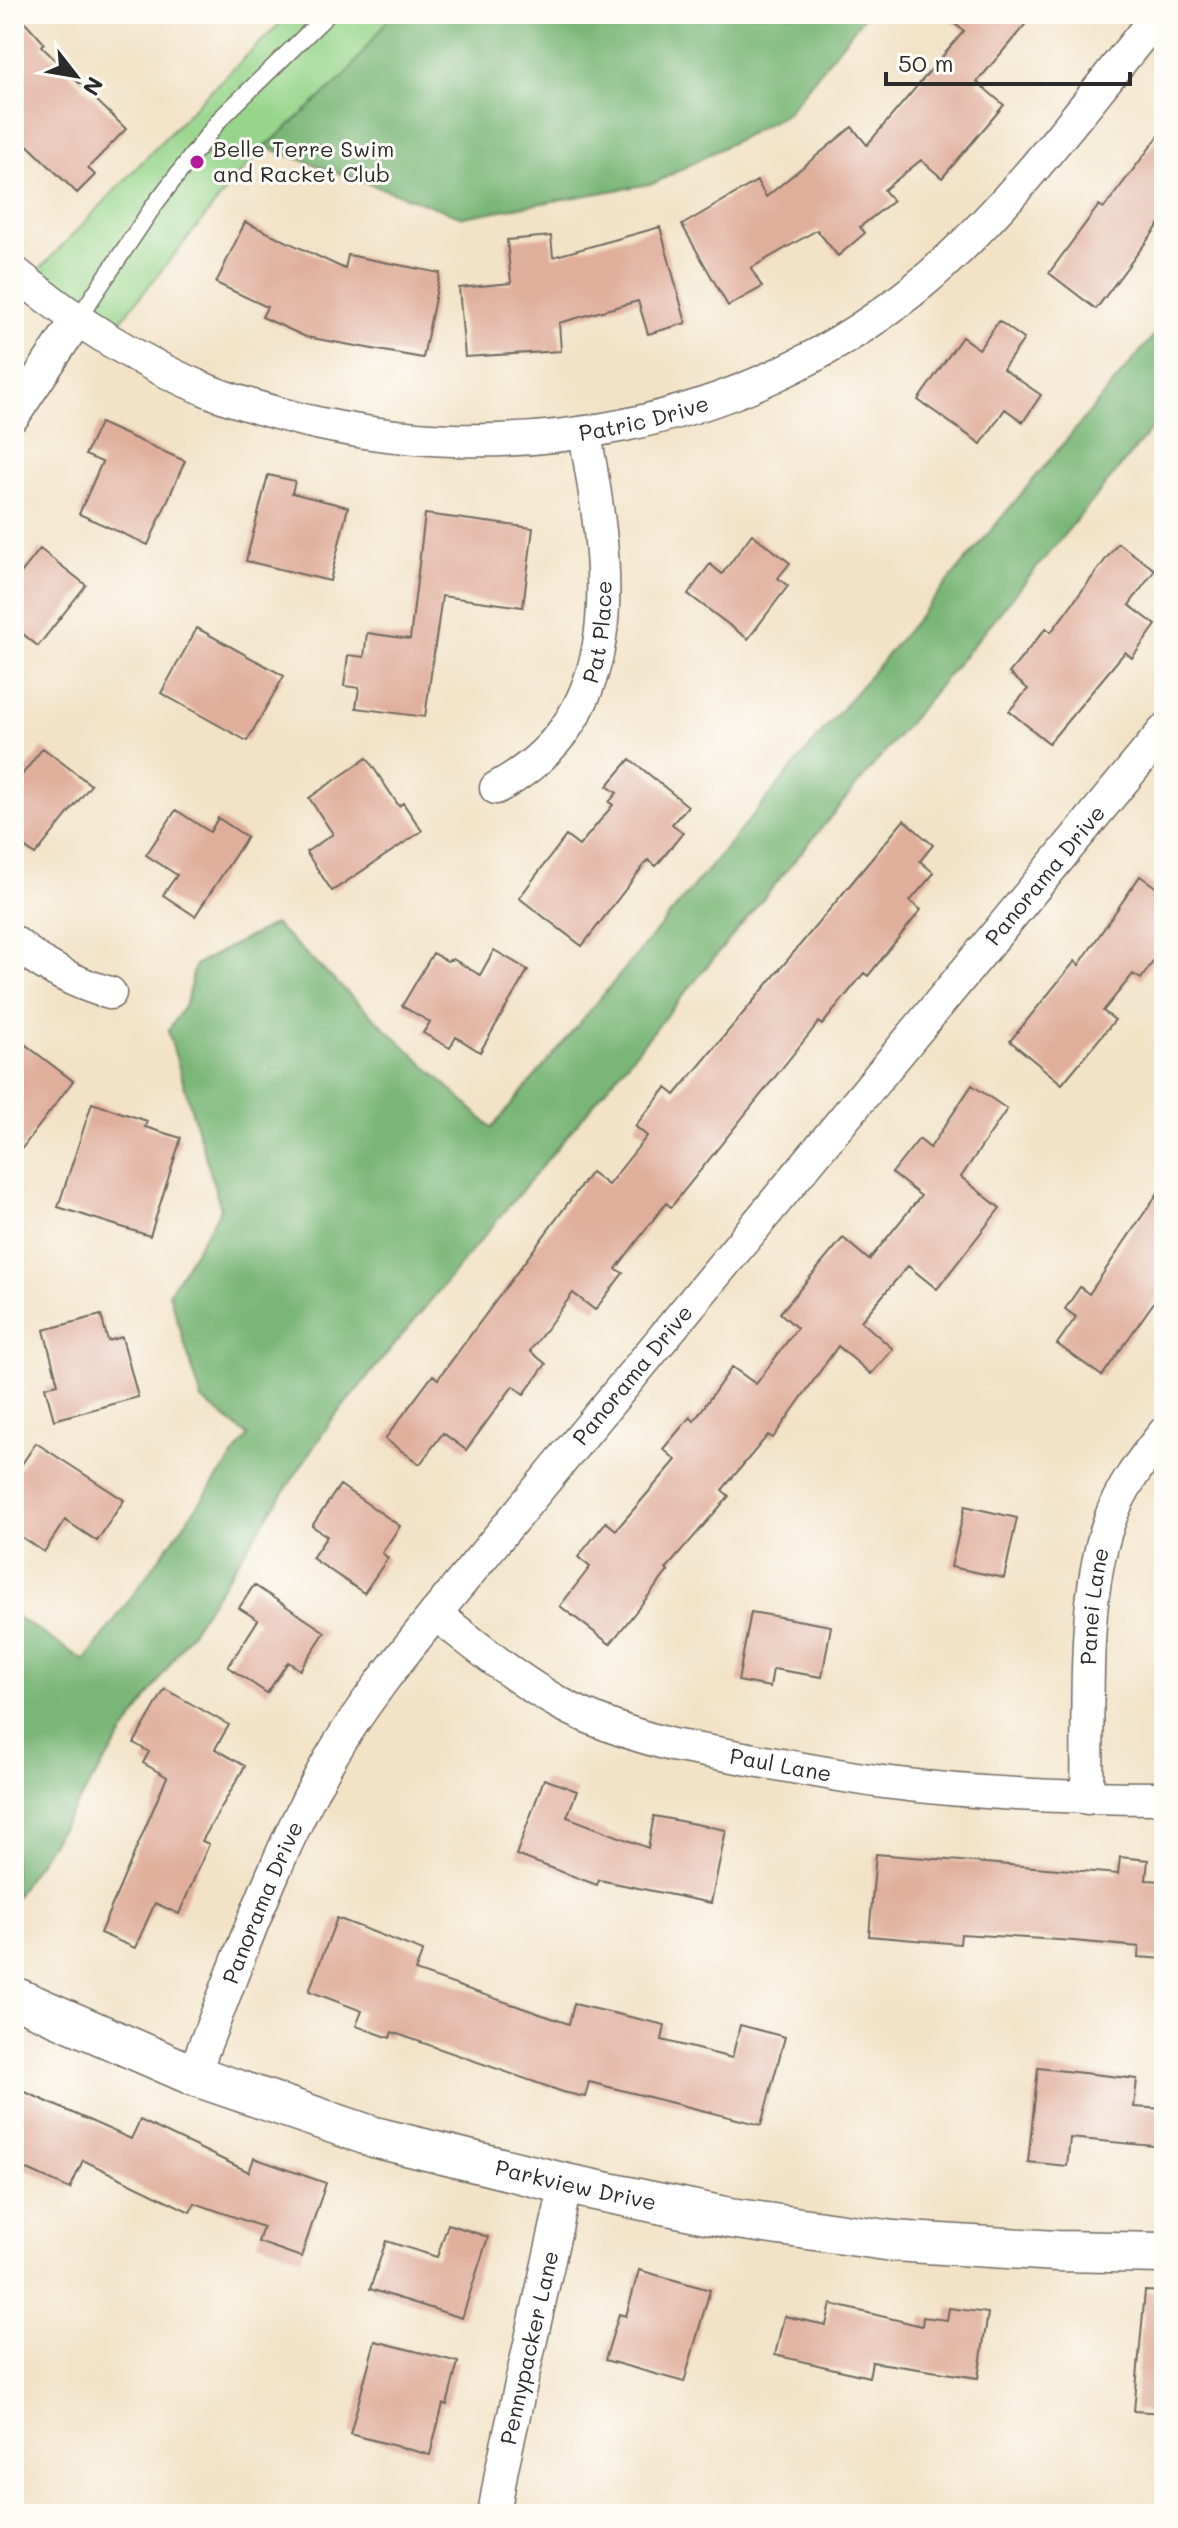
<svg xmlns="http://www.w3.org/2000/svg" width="1178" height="2528" font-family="Mali,sans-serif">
	<rect width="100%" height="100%" fill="#fdfcf7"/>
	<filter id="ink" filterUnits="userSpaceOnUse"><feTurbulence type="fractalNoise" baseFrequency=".0125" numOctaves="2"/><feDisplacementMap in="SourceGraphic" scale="16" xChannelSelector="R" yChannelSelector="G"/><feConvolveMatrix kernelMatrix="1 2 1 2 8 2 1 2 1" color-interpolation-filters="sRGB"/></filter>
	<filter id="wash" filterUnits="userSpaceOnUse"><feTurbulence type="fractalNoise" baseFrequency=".006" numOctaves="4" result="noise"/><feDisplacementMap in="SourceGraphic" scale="32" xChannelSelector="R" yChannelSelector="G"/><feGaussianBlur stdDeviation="1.8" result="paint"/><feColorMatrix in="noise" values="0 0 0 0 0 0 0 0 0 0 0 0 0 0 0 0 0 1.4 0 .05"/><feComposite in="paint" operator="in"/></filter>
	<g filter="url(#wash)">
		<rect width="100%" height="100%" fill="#f2e3c7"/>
		<path fill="#97d58b" stroke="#61805b" stroke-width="2" d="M290,14H392L344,77L265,147L238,176L118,324L39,270L206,95Z"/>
		<path fill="#79b677" stroke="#527051" stroke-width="2" d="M392,14H866L786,114L655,183L463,217L265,147L344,77Z
			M1164,323V414L331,1421L14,1899V1615L85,1661L248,1436L202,1400L169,1293L221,1209L168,1031L186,1003L195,965L274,924L492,1128Z"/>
		<g id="blocks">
			<path fill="#e0af9c" d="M14,14H18L44,43L41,46L126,129L88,168L95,175L77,193L14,132Z
				M942,14H1034L977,82L1004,105L942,178L921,160L884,190L893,201L860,227L865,233L838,256L817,230L751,268L762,287L728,306L682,225L757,181L766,197L852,127L867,145L964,31Z
				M1164,129V218L1096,309L1049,273L1099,205L1104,208Z
				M245,222L345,269L348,255L440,273L423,358L306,337L262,317L267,307L216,283Z
				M660,227L686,323L648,334L638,301L559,323L561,351L465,357L459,288L511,283L507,240L551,236L553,257Z
				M999,321L1024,339L1003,369L1041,395L1023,422L1005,409L981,444L918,400L962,337L979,349Z
				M100,423L185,461L148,545L79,514L102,462L85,455Z
				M268,475L295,481L292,493L348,507L330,581L246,561Z
				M425,514L533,528L523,607L442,596L425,717L356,708L359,688L344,686L348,655L364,657L367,633L410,639Z
				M752,534L790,563L778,578L788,586L748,639L688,594L710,564L722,574Z
				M1118,543L1155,570L1129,605L1156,625L1132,658L1125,652L1049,743L1009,711L1028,689L1009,673L1046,628L1051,632Z
				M40,549L86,585L38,646L14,627V582Z
				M197,628L284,676L247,741L161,693Z
				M43,748L91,785L35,855L14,839V785Z
				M367,758L399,806L403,803L422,831L332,891L306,852L333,834L309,798Z
				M630,759L688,806L672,824L683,833L656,866L648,860L582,946L519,898L566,836L579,846L613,805L609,802L617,793L607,786Z
				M176,810L210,832L218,818L247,837L195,916L163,895L177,875L146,855Z
				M904,820L933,845L920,861L934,873L910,901L921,910L868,976L864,973L822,1025L819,1022L671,1207L666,1203L616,1269L623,1273L595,1310L573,1293L530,1351L546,1364L524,1394L513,1386L466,1450L443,1433L420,1464L385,1439L433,1375L438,1379L591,1172L608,1185L647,1136L635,1126L666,1088L675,1095Z
				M1140,876L1164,893V946L1141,979L1133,974L1103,1011L1115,1020L1062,1084L1010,1041L1075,961L1079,965Z
				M494,950L528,970L480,1052L456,1037L450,1048L423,1033L430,1022L402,1006L433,953L447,961L453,959L480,975Z
				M14,1036L73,1081L14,1159Z
				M972,1085L1007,1109L961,1177L1000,1208L937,1289L908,1266L861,1321L893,1349L871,1374L838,1346L773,1438L768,1435L722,1490L729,1496L666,1569L668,1571L610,1644L560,1606L590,1567L578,1557L606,1522L616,1530L676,1460L663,1449L690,1417L694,1421L732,1367L756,1384L797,1328L780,1313L843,1238L869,1260L921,1196L892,1173L919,1139L930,1148Z
				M92,1103L147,1121L145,1127L181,1138L150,1236L58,1207Z
				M1164,1184V1288L1102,1376L1057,1344L1076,1317L1065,1309L1080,1287L1089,1294Z
				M101,1315L108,1341L122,1337L138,1397L54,1420L45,1387L58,1384L44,1330Z
				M36,1443L124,1500L97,1541L65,1520L44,1552L14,1532V1476Z
				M340,1485L400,1526L382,1553L388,1558L364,1593L312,1558L327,1536L312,1526Z
				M965,1506L1017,1518L1004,1578L951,1567Z
				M254,1585L325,1632L300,1670L288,1662L267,1693L228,1667L258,1620L239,1608Z
				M751,1612L831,1626L822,1677L773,1669L770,1687L738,1681Z
				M165,1689L229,1725L215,1749L245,1766L202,1841L209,1844L179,1914L155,1903L135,1948L100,1933L167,1777L143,1763L149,1752L134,1743Z
				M544,1779L577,1791L567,1817L648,1848L654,1816L726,1830L711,1903L599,1880L597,1885L516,1855Z
				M876,1854L1118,1874L1120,1857L1148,1860L1146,1880L1164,1881V1959L1138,1957L1139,1947L1074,1941L961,1934L960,1944L869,1936Z
				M337,1918L423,1951L415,1971L569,2024L574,2004L665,2025L662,2040L732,2058L740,2025L785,2037L761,2125L589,2082L585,2097L563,2092L392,2032L390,2038L356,2026L362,2011L309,1991Z
				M1038,2068L1137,2079L1134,2107L1164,2109V2147L1070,2138L1067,2166L1028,2162Z
				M14,2087L131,2139L140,2120L249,2172L254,2158L326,2183L301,2257L258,2242L263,2227L195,2203L190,2212L83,2160L70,2189L14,2164Z
				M448,2224L488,2237L462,2318L370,2289L386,2241L437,2257Z
				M639,2270L710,2290L684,2382L605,2360L619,2314L626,2316Z
				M1145,2291L1164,2292V2413L1134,2411Z
				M831,2304L922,2326L923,2317L947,2320L949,2308L988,2313L978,2378L872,2362L869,2377L775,2355L784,2316L826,2325Z
				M375,2341L458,2362L447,2405L443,2404L430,2455L350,2434Z"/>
		</g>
	</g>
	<g filter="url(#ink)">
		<use href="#blocks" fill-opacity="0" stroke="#716b62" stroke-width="2"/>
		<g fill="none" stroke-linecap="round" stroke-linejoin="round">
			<defs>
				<path id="service" d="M77,320L155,204L220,119L328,14"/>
				<g id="minor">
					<path id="s1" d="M14,272C73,320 138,362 209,391C238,403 269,411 299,419C511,471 740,428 912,291C1004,217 1084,105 1159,14"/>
					<path d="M14,415L77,320"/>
					<path id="s2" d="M496,788C634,714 608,563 585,434"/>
					<path d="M14,942C43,966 73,983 110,993"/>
					<path id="s3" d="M435,1614C476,1645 516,1680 561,1704C597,1723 633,1735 672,1745C742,1757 812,1772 883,1782C976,1794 1070,1798 1164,1798"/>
					<path id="s4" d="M1087,1798C1089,1713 1081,1601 1109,1522C1120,1489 1142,1460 1164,1433"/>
					<path id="s5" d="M193,2075C236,1968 273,1857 331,1757C361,1706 398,1660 435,1614L1164,731"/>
					<path id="s6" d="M494,2514L502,2468L566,2184"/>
				</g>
				<g id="tertiary">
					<path id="s7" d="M14,1997L193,2075L374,2137L566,2184L730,2218L893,2241L1057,2251L1164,2253"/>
				</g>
			</defs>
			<use href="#service" stroke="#716b62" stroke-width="19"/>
			<use href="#minor" stroke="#716b62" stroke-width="35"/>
			<use href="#tertiary" stroke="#716b62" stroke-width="43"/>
			<use href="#service" stroke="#fff" stroke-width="16"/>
			<use href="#minor" stroke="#fff" stroke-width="32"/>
			<use href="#tertiary" stroke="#fff" stroke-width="40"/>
		</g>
	</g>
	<circle fill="#b5179e" stroke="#fdfcf7" stroke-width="3" cx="197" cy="162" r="8"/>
	<g text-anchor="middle" stroke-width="6" stroke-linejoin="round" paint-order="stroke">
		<g font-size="22" fill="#2b2b2b" stroke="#fdfcf7" text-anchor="start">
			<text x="213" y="157">Belle Terre Swim<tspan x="213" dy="25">and Racket Club</tspan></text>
		</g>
		<g font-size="22" fill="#2b2b2b" stroke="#fdfcf7">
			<text dy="8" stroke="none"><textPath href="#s1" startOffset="672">Patric Drive</textPath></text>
			<text dy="8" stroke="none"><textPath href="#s2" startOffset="196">Pat Place</textPath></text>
			<text dy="8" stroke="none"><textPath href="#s5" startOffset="1482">Panorama Drive</textPath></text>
			<text dy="8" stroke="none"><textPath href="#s5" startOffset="834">Panorama Drive</textPath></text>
			<text dy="8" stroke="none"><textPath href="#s4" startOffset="192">Panei Lane</textPath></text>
			<text dy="8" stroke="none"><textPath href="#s3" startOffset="384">Paul Lane</textPath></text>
			<text dy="8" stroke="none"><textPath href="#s5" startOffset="186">Panorama Drive</textPath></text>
			<text dy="8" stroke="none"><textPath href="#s7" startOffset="594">Parkview Drive</textPath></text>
			<text dy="8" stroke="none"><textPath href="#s6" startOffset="170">Pennypacker Lane</textPath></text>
		</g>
	</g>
	<rect width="1178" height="2528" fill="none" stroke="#fdfcf7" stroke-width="48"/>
	<g transform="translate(76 76) rotate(121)" stroke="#fdfcf7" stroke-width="6" paint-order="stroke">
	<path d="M0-6L14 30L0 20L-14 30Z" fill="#2b2b2b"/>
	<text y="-12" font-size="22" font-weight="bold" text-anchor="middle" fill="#2b2b2b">N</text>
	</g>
	<path d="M886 72v12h244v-12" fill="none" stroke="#2b2b2b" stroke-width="4"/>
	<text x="898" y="72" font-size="24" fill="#2b2b2b" stroke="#fdfcf7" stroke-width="6" paint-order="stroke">50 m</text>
</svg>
